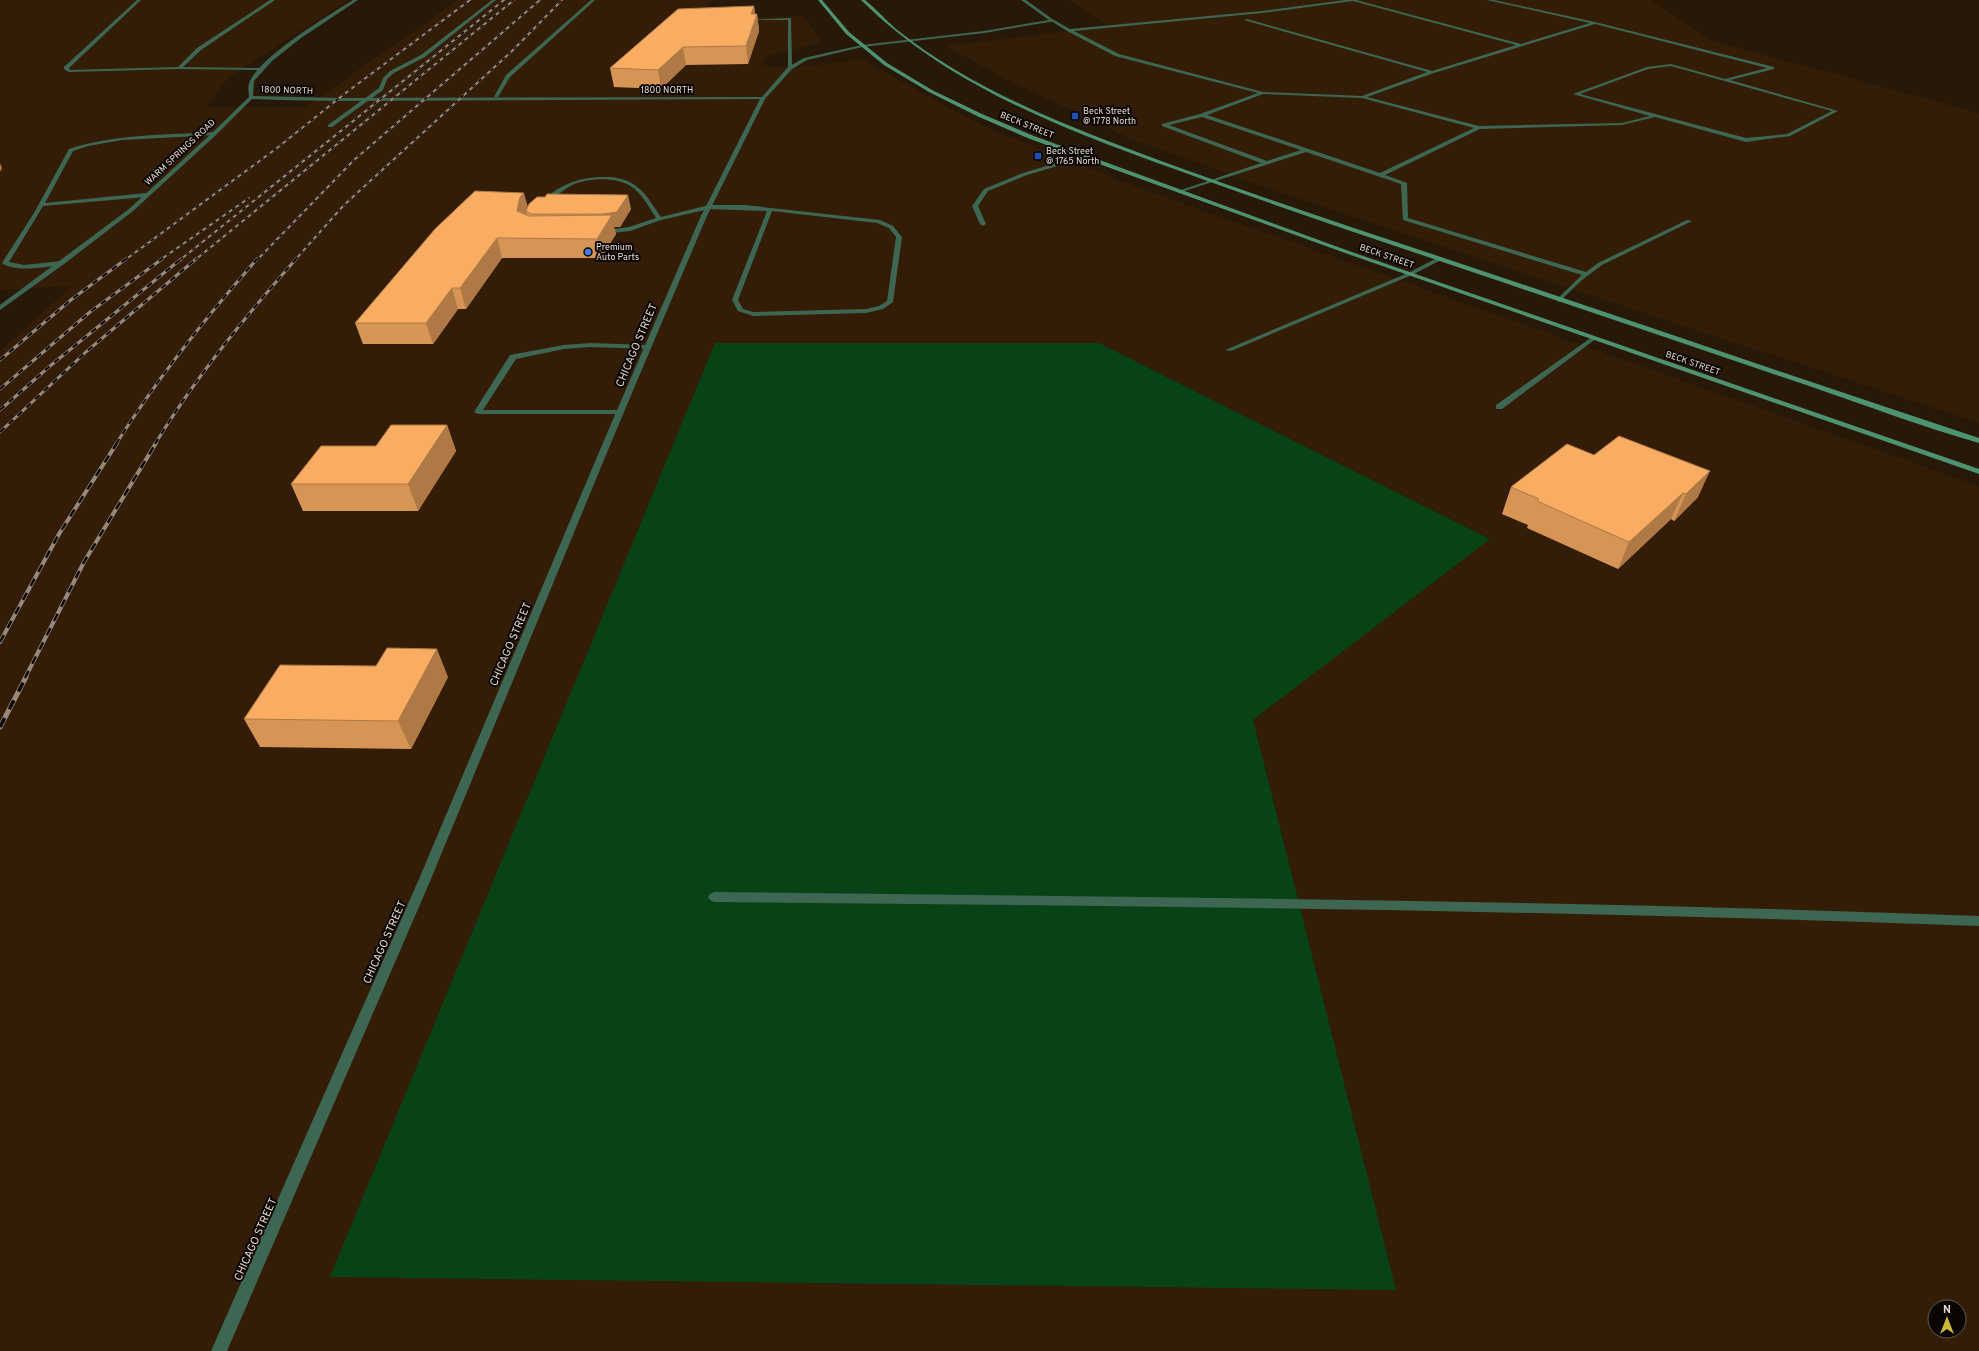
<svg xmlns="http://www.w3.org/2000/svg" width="1979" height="1351" font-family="Overpass,sans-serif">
	<rect width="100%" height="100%" fill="#281808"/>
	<path fill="#331d07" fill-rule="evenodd" d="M0,0H349L226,79L206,107H306L458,0H713L694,18L802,16L821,38L817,44L767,56L761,67L810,66L862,59L969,119L1009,137L1145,190L1979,486V1351H0V351L72,286L0,290ZM1099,343L1490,538L1253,720L1396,1290ZM1935,1307H1959V1331H1935Z
		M1069,0H1650L1713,41L1979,113V423L1269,189L1129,138L1008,80L946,46L1109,26Z"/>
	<path fill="#084317" d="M715,343H1099L1490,539L1253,720L1396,1290L330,1277Z"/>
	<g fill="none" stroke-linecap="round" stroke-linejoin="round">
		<path fill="#3d6752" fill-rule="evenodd" d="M137,0H141L69,68L70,70L178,67L197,48L270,0H275L201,50L183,67L261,68L263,69L261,70L179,69L69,72L64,69V67Z
			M492,0H496L425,57L394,73L387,79L383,90L332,127H328V125L379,88L383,78L390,71L421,55Z
			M591,0H595L510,77L498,97H494L506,75Z
			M1345,0H1356L1521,44L1590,23L1487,0H1494L1595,22L1774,67V69L1730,80L1838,111L1790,136L1746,142L1655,117L1622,125L1480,129L1385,175L1407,183L1408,218L1586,272L1598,263L1687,220L1692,221L1602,265L1582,280L1559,302L1557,301V299L1582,275L1403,220L1401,184L1306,152L1178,193V191L1261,163L1162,126V124L1200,114L1258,93L1115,56L1067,31L1051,21L1054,20L1070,29L1262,11ZM1353,1L1516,45L1432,71L1247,19L1244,20L1427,72L1362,96L1263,92L1119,54L1074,31L1262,13ZM1595,24L1767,68L1725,79L1671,64L1647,67L1573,94L1650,116L1622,123L1479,126L1367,97L1434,73ZM1671,66L1832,111L1787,134L1746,138L1580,94L1648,69ZM1263,94L1362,98L1474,128L1380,173L1207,115ZM1202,117L1301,150L1267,161L1169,125Z
			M791,18L792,68L790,69L788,68V20H743Z
			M214,132L216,135L122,140L88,146L73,151L45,203L146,193L149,195L146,197L43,206L9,262L24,265L62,261L64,262V264C49,267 14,273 2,263L34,213L69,149C116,134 165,135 214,132Z
			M1083,155L1086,157L1085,158L1027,175L988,191L978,206L986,224L983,226L980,224L972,206L984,189L1023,173Z
			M611,177C639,180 646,195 661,217L709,205H745L880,220L893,226L902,237L893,302L883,309L866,313L753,316L738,311L732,300L767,211L709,209L661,220L630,231L602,234L599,232L600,231L629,227L656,218C649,207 642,194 632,187C617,176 587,178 572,185C563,190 555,197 547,203L542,202C561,182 584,176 611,177ZM772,211L877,223L889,228L896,237L887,301L879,306L866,309L753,312L743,309L738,300Z
			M1439,257L1441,258V260L1412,275L1231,351L1225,350L1408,273Z
			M1592,337L1597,338L1502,409H1496V405Z
			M590,343L648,345L652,347L648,349L590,347L564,349L516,359L483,410H623V414H478L474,412L510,355L564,345Z
			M714,892C1136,897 1557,900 1979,916V926C1557,910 1136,906 714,902L710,900L708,897L710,894Z"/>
		<path fill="#3d6752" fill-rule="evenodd" d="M353,0H358L301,38L272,61L254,81L253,96L339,98L762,97L788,67L804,58L862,45L984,31L1049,20L1021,0H1026L1055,21L984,33L862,47L807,60L792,69L765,99L706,218L613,438L431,879L227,1351H211L419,879L605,438L700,218L760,99L339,101L279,100L252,99L216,135L133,211L64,264L0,310V305L129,209L212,133L249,97C249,92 247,86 250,81C262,55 328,16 353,0Z"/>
		<path fill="#4d9271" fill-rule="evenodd" d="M818,0H822L849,32L887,63L932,90L982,114L1034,136L1349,251L1979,469V474L1345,253L1030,139L979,117L929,92L884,65L846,34Z
			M861,0H865C876,9 886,20 896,29C976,93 1077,130 1172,165C1255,195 1339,223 1423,251C1609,313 1794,377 1979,438V443C1923,427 1867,406 1812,387C1703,350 1593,313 1484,276C1390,244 1296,213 1202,179C1082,136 954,92 861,0Z"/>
		<defs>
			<path id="rail-far3" d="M125,260L277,148L343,95L470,0
				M160,260L249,198
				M180,260L504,0
				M195,260L514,0
				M257,260L354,160L540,0
				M295,260L344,205L512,51L562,0"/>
			<path id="rail-far2" d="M0,360L72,299L126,259
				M0,389L90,312L162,259
				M0,410L50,366L181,259
				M0,432L87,351L196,259
				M116,444C157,379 206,317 257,259
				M155,444C195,378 245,317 296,259"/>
			<path id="rail-far1" d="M0,642L59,534L117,443
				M25,678L84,562L156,443"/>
			<path id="rail" d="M0,727L26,677"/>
		</defs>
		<use href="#rail-far3" stroke="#96897c" stroke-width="2"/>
		<use href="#rail-far2" stroke="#96897c" stroke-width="3"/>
		<use href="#rail-far1" stroke="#96897c" stroke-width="4"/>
		<use href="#rail" stroke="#96897c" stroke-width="5"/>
		<use href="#rail-far3" stroke="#0b0502" stroke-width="1.5" stroke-dasharray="4" stroke-linecap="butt"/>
		<use href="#rail-far2" stroke="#0b0502" stroke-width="2" stroke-dasharray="6" stroke-linecap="butt"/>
		<use href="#rail-far1" stroke="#0b0502" stroke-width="2.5" stroke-dasharray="8" stroke-linecap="butt"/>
		<use href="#rail" stroke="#0b0502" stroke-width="3.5" stroke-dasharray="10" stroke-linecap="butt"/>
	</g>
	<path fill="#d69554" d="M754,6L755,14H757L759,31L748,64L686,65L661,89L614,87L610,68Z
		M528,207L631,209L620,227H614L616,234L601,258H502L466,309H458L433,344H363L355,323Z
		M447,425L456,451L418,511H303L291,484L376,446Z
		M1567,444L1698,497L1674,521L1671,519L1618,569L1527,528L1528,525L1502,514L1511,487Z
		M448,677L411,749L260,747L244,719Z"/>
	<path fill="#ae7945" d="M754,6L756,19L757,14L759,31L748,64L746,46L751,14Z
		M683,47L686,65L661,89L658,70Z
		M0,163L2,168L0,172Z
		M524,193L529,211H526L527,214L525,216L517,211L520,197Z
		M628,195L631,209L620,227H614L616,234L601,258L597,239L605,225L603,214Z
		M497,238L502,258L466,309L460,288Z
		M452,288L458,309L433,344L426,323Z
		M447,425L456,451L418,511L408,484Z
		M1710,471L1698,497L1674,521L1686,494Z
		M1683,493L1671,519L1618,569L1629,542Z
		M437,649L448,677L411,749L398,721Z"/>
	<path fill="#f9ad62" stroke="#ae7945" d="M754,6L751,14H757L746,46L683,47L658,70L610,68L678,9Z
		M475,191L524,193L520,197L517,211L529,216L612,215L597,239L497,238L460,288H452L426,323H355L435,229Z
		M547,194L628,195L617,212L603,214H532L526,211L529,204L537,197H545Z
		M391,425H447L408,484H291L321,446H376Z
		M1619,436L1710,471L1686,494L1683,493L1629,542L1537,501L1539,499L1511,487L1567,444L1594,455Z
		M387,648L437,649L398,721L244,719L280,665L376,666Z"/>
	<g fill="#1a4fb4" stroke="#0b0502" stroke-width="1.5">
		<rect x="1071" y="112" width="8" height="8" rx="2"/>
		<rect x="1034" y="152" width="8" height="8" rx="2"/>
	</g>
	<circle fill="#3f7fe0" stroke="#0b0502" stroke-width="1.5" cx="588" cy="252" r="4"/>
	<g text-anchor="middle" stroke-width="4" stroke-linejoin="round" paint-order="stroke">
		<g font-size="9" fill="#e7dbd1" stroke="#0b0502">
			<text transform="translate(287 90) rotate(2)" y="3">1800 NORTH</text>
			<text x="667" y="93">1800 NORTH</text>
			<text transform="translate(1027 125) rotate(22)" y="3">BECK STREET</text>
			<text transform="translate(180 152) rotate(-43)" y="3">WARM SPRINGS ROAD</text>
			<text transform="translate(1387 256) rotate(19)" y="3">BECK STREET</text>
			<text transform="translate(1693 363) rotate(19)" y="3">BECK STREET</text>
		</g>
		<g font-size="9" fill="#e7dbd1" stroke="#0b0502" text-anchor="start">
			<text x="1083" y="114">Beck Street<tspan x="1083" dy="10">@ 1778 North</tspan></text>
			<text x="1046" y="154">Beck Street<tspan x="1046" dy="10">@ 1765 North</tspan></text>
			<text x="596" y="250">Premium<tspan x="596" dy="10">Auto Parts</tspan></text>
		</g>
		<g font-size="11" fill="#e7dbd1" stroke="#0b0502">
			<text transform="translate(636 345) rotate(-67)" y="4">CHICAGO STREET</text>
			<text transform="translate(510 644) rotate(-67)" y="4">CHICAGO STREET</text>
			<text transform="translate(384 942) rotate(-66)" y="4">CHICAGO STREET</text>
			<text transform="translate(255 1239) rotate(-66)" y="4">CHICAGO STREET</text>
		</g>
	</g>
	<g transform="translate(1947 1319)"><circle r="19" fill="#0b0502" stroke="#635b55"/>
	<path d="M0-3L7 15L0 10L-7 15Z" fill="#cdb938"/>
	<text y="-6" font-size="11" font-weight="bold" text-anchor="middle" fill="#e7dbd1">N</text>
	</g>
</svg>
